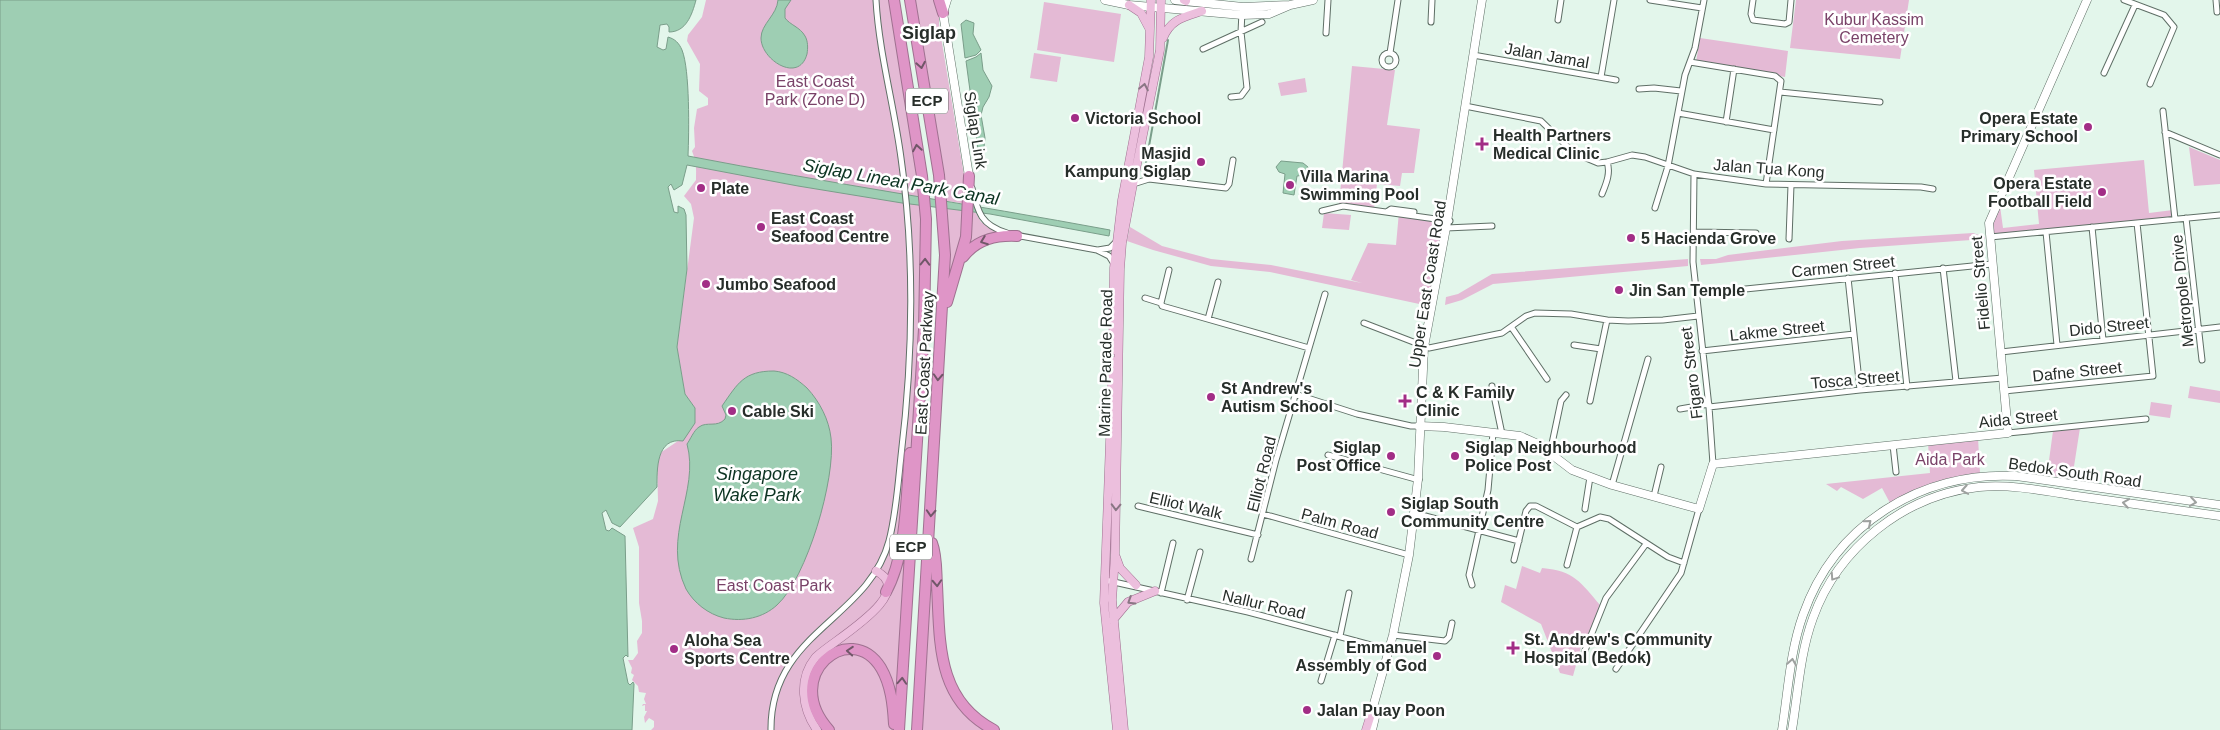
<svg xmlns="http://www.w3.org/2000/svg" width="2220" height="730" font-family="Arial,sans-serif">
	<rect width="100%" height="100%" fill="#e3f6eb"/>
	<path fill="#e4bad5" d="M706,0H894L926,219L899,730H651L654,727V721L649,718L645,723L644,717L647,711H645V705L642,706L643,704H646L644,699L646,693L639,692L638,686L632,680L634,675L631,673L632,668L628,660H633L638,653L637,641L642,633V621L639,603V547L633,528L653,519L658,501L657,461L660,453L678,441L693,419L695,408L685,394L677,347L694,218L691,204L684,196L696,180C696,168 697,164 692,151L695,147L694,128L697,109L708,105V98L699,91L700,64L687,41L688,35L702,17Z
		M911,0H942L939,14V25L964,175L973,205L941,200Z
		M1796,0H1909L1900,59L1790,48Z
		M1044,2L1121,14L1114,62L1037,50Z
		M1700,38L1788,51L1785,77L1696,62Z
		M1034,53L1061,57L1057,82L1030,78Z
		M1352,66L1395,70L1387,125L1420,129L1414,173H1402L1400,186L1377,184L1374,209L1339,205Z
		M1305,78L1307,92L1281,96L1278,83Z
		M2189,147L2220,160V184L2194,186Z
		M2144,160L2149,213L2173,210L2174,219L1991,236L1990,230L2000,206L2003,228L2039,224L2034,170Z
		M942,208L975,212L981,222L999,232V239L971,250L957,272L942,329Z
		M1399,212L1446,219L1433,297L1426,296L1424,305L1270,272L1211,266L1153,250L1127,241L1130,227L1162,246L1211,259L1271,265L1362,283L1351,280L1368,243L1396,245Z
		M1324,213L1351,215L1349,230L1322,228Z
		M1973,233L1985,237V239L1860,248L1701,265L1700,259H1716L1728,255L1842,241Z
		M1688,259V266L1493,284L1462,300L1445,305L1446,297L1458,294L1492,274Z
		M2190,386L2220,391V403L2188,398Z
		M2151,402L2172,405L2170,418L2149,415Z
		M2080,428L2072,479L2047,475L2053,431Z
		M1978,438L1980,473L1935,482L1890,503L1882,488L1863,499L1841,487L1837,491L1826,484L1930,473L1928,443Z
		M929,536L939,625L953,691L994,730H917Z
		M1522,566L1540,573L1542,568C1575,571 1580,582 1601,606L1584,648L1581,647L1573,676L1560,673L1541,624L1501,602L1505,585L1516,589Z"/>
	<path fill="#9eceb3" stroke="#7a9e8a" d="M0,0H696C692,15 686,32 669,32V27L667,24L660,25L657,47L663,50L666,49L668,37C675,39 679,43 682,50C690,70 689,132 688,156C828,183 970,204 1110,230L1109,236L990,214L902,203L798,186L687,165L682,185L674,190L671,184L668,187L674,212L678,213V206L684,209L686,215L687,269L677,347L685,394L695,408V423L683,441C656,437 657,470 657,487L620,527L612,523L606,510L602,513L606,530L609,531L612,528L625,536L628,657L626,655L623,658L628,683L630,685L633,682L634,684L632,730H0Z
		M778,0H791L785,9V18C790,25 800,27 805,36C808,41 808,48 807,54C799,84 761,60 761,38C761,24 777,15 778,0Z
		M966,20L974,23L973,34L981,50L976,55L965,58L961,24Z
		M981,53L983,70L992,86L989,97L983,107L981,115L985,138L983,156L979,157L966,61L976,57Z
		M1281,161L1303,163L1308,167V172L1305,175L1297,176L1294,195L1283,193L1285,174L1279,172L1276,167Z
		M774,371C787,372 797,379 807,388C820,402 829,420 831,438C836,478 807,578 777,605C763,618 743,622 724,618C708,614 694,603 686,589C661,536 700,492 687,444C690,440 694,430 699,427C707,421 717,428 725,419L726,415L722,406C738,383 744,371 774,371Z"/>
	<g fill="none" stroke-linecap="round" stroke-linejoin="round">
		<path stroke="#7a9e8a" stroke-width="2" d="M1144,174L1168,40"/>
		<defs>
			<path id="street" d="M1650,0L1702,8
				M1753,0L1751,14L1753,20L1785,24L1789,22L1791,0
				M2124,0L2164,15L2174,27L2150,84
				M2216,0L2217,12
				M1558,20L1561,0
				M1431,22L1432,0
				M1326,33L1328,0
				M1203,49L1262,22
				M1390,53L1398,0
				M1382 60a7 7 0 1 1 14 0a7 7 0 1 1-14 0Z
				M1473,55L1616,80
				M1690,62L1775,76L1781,81L1766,184
				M2104,73L2135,5
				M1601,77L1614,0
				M1639,89L1654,88L1681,91
				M1780,92L1880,102
				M1231,97L1241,96L1247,88L1241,32L1242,12
				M1465,106L1541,121L1574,153L1598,163L1607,162L1632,155L1645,157L1694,174L1766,184L1921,187L1933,189
				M2163,111L2175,219
				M1678,113L1774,130
				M1726,122L1734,69
				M2165,132L2220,155
				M1694,174L1693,262L1709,407L1713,464
				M1133,184L1149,179L1226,188L1229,184L1233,160
				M972,188C978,213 981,225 1007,233
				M1602,194C1606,184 1611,173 1607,162
				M1655,208L1668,166L1685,75L1695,48L1704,0
				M1322,211L1343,206L1450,221
				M1388,211L1391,209L1414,212
				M2186,218L2202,360
				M2092,227L2103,340
				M1446,228L1492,226
				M1694,232L1756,233
				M2046,232L2057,345
				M1015,235L1097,250L1109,256L1114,264
				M1990,237L2220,215
				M1789,239L1791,185
				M1098,250L1110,248L1117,241
				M1943,268L1956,381
				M1895,273L1907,387
				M1848,278L1860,390
				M1696,294L1992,264
				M1145,298L1161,303L1162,306L1309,348
				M1161,303L1169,270
				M1208,319L1218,282
				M1364,323L1429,348L1502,333L1526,316L1535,313L1571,314L1607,320L1628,321L1663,320L1698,316
				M1512,328L1547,379
				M1574,345L1601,349
				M1702,351L1854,334
				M2001,352L2220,327
				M1492,386L1502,434
				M2004,391L2153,376L2137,223
				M1295,394L1357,414L1411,426H1419
				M1590,401L1607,320
				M1709,407L1860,390L2003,378
				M1680,409L1709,404
				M2008,433L2146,419
				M1893,445L1896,472
				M1550,453L1561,401L1566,395
				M1328,455L1419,480
				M1612,485L1648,359
				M1654,496L1661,467
				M1138,506L1258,535
				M1585,509L1590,477
				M1414,513L1519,541
				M1263,514L1409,555
				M1251,559L1276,460L1325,294
				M1514,560L1526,511L1530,506H1536L1577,527
				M1567,565L1577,527L1600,517L1609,519L1668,557L1684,563
				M1105,580L1248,612L1393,651
				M1472,585L1469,575L1488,490L1493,433
				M1161,593L1173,543
				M1187,600L1200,552
				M1393,635L1445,641L1449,637L1452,623
				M1340,636L1349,593
				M1584,653L1606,598L1646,544
				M1616,669L1681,573L1699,509
				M1321,681L1335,635
				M771,730C770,632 868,620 889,541C896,514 898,484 901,456C913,357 915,256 901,158C894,105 879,53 876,0"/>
			<path id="secondary" d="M947,0L943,13L969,176
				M1105,0L1129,5L1242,15L1269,14L1290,5
				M1175,0L1243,7L1290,5L1313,0
				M1419,426L1444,427L1520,436L1538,444L1572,470L1612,485L1699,509L1713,464L2008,433L1989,223L2087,0
				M1370,718L1393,635L1409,555L1418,479L1424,347L1446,228L1482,0
				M1372,730L1376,713
				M1782,730C1788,692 1790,651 1803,615C1835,524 1921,471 2016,476L2220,505
				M1792,730C1798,693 1800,653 1813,618C1838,548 1904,495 1979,487C2012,484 2045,491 2077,496C2125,503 2172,509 2220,516"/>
			<path id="primary" d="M1184,0L1186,1
				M1129,5L1141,13L1149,28
				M1163,38C1171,19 1184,17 1202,11
				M1113,350L1114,268L1122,200L1149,57L1151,0
				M1113,361L1104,603L1117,730
				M1116,557L1120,568L1136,585
				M1113,620L1128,602L1155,591
				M817,730C802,709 798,679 815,658C826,644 921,594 876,571
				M1124,730L1112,600L1115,556L1120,269L1122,243L1133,184L1160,50L1161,0
				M1366,730L1371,714"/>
			<path id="highway" d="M894,0L922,176L926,219L924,329L899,730
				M910,0L939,175L945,255L917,730
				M939,0L943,13
				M963,257C977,239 996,235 1017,236
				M947,302L966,237L969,176
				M932,543C937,556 936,572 937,585C940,642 936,700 994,730
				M886,592C907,554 906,496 910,453
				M829,730C780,676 850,618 881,668C891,685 893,705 894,724"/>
		</defs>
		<use href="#street" stroke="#5f6f66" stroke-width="7"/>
		<use href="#secondary" stroke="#5f6f66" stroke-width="9"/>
		<use href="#primary" stroke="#9f7190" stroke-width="9"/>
		<use href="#highway" stroke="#9f7190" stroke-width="12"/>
		<use href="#street" stroke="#fff" stroke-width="5"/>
		<use href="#secondary" stroke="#fff" stroke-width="8"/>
		<use href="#primary" stroke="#ecbfdd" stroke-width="8"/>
		<use href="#highway" stroke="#df95c7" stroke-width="10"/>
	</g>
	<defs><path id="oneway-chevron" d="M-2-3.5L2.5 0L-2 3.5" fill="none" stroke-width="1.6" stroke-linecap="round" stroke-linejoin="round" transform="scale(1.25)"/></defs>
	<g stroke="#715769">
		<use href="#oneway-chevron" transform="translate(921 65) rotate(80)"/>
		<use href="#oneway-chevron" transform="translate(917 148) rotate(-99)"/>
		<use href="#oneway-chevron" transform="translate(984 241) rotate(159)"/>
		<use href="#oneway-chevron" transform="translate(925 262) rotate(-89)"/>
		<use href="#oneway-chevron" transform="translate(938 377) rotate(93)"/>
		<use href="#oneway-chevron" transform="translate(931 513) rotate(93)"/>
		<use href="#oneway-chevron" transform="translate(937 583) rotate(87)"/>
		<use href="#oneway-chevron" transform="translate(850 651) rotate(-176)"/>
		<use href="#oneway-chevron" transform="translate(902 681) rotate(-86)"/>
	</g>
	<g stroke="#8a7684">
		<use href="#oneway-chevron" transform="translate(1144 87) rotate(-79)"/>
		<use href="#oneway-chevron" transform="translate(1116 507) rotate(92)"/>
		<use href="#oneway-chevron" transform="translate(1131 601) rotate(148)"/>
	</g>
	<g stroke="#9ea19f">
		<use href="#oneway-chevron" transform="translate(1965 490) rotate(170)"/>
		<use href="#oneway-chevron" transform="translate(2193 502) rotate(8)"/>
		<use href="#oneway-chevron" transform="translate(2126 503) rotate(-172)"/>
		<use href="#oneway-chevron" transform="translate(1868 523) rotate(-40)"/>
		<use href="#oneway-chevron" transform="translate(1834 577) rotate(124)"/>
		<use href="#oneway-chevron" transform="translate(1792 662) rotate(-81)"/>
	</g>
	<g fill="#a22d86" stroke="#fff" stroke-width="2">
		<circle cx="1075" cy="118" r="5"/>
		<circle cx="2088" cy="127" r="5"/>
		<path d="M1479.5 136.5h5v5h5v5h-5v5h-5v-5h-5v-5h5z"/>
		<circle cx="1201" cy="162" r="5"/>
		<circle cx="1290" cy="185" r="5"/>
		<circle cx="701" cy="188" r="5"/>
		<circle cx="2102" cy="192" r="5"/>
		<circle cx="761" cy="227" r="5"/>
		<circle cx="1631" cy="238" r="5"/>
		<circle cx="706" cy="284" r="5"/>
		<circle cx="1619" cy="290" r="5"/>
		<circle cx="1211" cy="397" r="5"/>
		<path d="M1402.5 393.5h5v5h5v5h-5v5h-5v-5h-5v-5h5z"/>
		<circle cx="732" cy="411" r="5"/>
		<circle cx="1391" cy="456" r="5"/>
		<circle cx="1455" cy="456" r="5"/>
		<circle cx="1391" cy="512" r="5"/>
		<path d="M1510.5 640.5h5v5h5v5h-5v5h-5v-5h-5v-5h5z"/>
		<circle cx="674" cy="649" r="5"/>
		<circle cx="1437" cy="656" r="5"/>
		<circle cx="1307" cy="710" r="5"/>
	</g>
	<g text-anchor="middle" stroke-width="5" stroke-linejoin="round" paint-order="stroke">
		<g fill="#fff" stroke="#686d6a" stroke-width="1">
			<rect x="906" y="88.5" width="42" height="25" rx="4"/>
			<rect x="890" y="534.5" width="42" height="25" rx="4"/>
		</g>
		<g font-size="15" font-weight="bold" fill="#272e2a">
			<text x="927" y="106">ECP</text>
			<text x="911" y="552">ECP</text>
		</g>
		<g font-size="16" fill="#794268" stroke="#fff">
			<text x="1874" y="25">Kubur Kassim<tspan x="1874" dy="18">Cemetery</tspan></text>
			<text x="815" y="87">East Coast<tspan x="815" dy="18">Park (Zone D)</tspan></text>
			<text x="1950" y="465">Aida Park</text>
			<text x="774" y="591">East Coast Park</text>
		</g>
		<g font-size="16" fill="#272e2a" stroke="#fff">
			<text transform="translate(1547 55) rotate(10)" y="6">Jalan Jamal</text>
			<text transform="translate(976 130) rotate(81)" y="6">Siglap Link</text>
			<text transform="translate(1769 168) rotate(4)" y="6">Jalan Tua Kong</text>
			<text transform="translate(1843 266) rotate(-6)" y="6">Carmen Street</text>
			<text transform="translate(1980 283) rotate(-95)" y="6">Fidelio Street</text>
			<text transform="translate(1427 284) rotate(-81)" y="6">Upper East Coast Road</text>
			<text transform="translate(2182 291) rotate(-96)" y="6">Metropole Drive</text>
			<text transform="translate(2109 326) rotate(-6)" y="6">Dido Street</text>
			<text transform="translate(1777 330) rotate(-6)" y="6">Lakme Street</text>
			<text transform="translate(924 363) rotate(-87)" y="6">East Coast Parkway</text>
			<text transform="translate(1105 363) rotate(-89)" y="6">Marine Parade Road</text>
			<text transform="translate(2077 371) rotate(-6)" y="6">Dafne Street</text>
			<text transform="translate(1691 373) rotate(-97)" y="6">Figaro Street</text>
			<text transform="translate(1855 379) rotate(-5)" y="6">Tosca Street</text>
			<text transform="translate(2018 418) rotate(-6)" y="6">Aida Street</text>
			<text transform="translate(2075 472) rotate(8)" y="6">Bedok South Road</text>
			<text transform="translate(1261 474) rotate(-76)" y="6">Elliot Road</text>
			<text transform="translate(1186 505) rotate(13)" y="6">Elliot Walk</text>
			<text transform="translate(1340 523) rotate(15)" y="6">Palm Road</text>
			<text transform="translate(1264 604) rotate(13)" y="6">Nallur Road</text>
		</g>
		<g font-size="16" font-weight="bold" fill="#272e2a" stroke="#fff" text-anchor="start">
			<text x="1085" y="124">Victoria School</text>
			<text x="2078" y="124" text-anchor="end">Opera Estate<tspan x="2078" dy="18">Primary School</tspan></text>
			<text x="1493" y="141">Health Partners<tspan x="1493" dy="18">Medical Clinic</tspan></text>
			<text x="1191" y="159" text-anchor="end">Masjid<tspan x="1191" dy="18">Kampung Siglap</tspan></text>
			<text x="1300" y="182">Villa Marina<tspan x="1300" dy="18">Swimming Pool</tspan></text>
			<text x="2092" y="189" text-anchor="end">Opera Estate<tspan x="2092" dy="18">Football Field</tspan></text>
			<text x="711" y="194">Plate</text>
			<text x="771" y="224">East Coast<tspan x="771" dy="18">Seafood Centre</tspan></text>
			<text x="1641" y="244">5 Hacienda Grove</text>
			<text x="716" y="290">Jumbo Seafood</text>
			<text x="1629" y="296">Jin San Temple</text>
			<text x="1221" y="394">St Andrew's<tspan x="1221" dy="18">Autism School</tspan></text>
			<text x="1416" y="398">C &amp; K Family<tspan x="1416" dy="18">Clinic</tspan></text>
			<text x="742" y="417">Cable Ski</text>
			<text x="1381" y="453" text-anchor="end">Siglap<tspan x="1381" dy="18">Post Office</tspan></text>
			<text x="1465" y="453">Siglap Neighbourhood<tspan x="1465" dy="18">Police Post</tspan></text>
			<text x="1401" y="509">Siglap South<tspan x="1401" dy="18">Community Centre</tspan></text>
			<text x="1524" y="645">St. Andrew's Community<tspan x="1524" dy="18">Hospital (Bedok)</tspan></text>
			<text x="684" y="646">Aloha Sea<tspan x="684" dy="18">Sports Centre</tspan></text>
			<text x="1427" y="653" text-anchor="end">Emmanuel<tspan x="1427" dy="18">Assembly of God</tspan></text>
			<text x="1317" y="716">Jalan Puay Poon</text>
		</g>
		<g font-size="18" font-weight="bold" fill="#272e2a" stroke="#fff">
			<text x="929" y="39">Siglap</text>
		</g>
		<g font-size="18" font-style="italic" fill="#0b3321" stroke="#fff">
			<text transform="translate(901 182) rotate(10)" y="6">Siglap Linear Park Canal</text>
			<text x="757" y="480">Singapore<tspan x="757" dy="21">Wake Park</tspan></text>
		</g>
	</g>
</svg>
